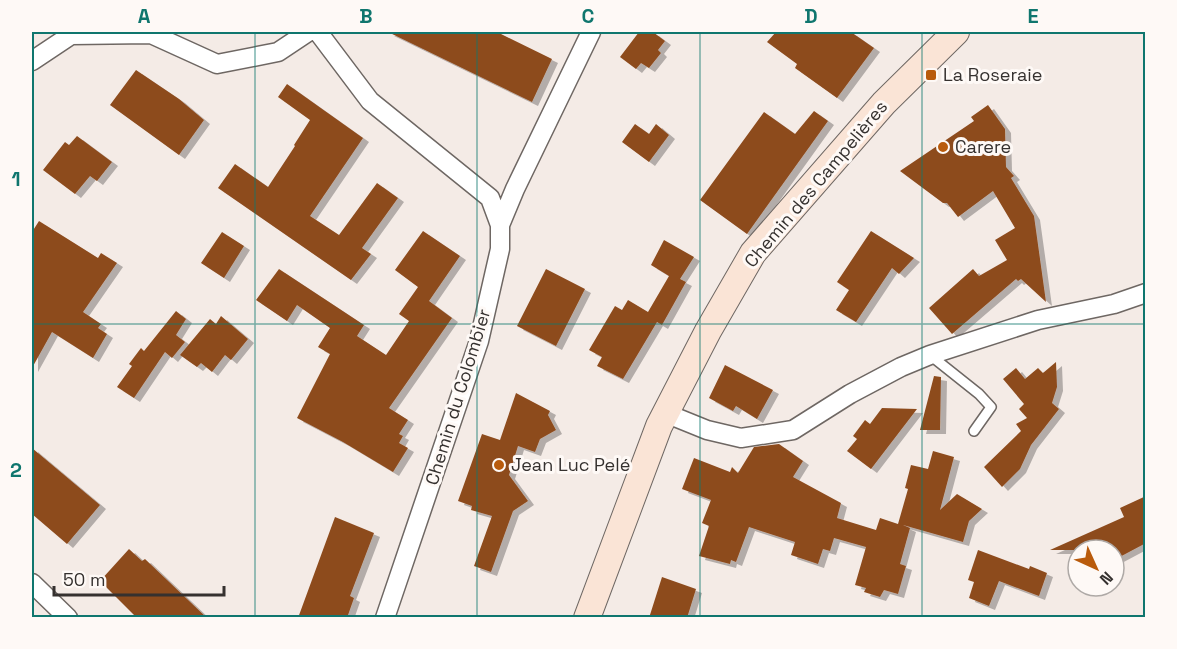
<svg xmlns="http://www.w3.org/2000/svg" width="1177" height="649" font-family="'Space Grotesk',sans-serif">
	<defs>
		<filter id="shadow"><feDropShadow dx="6" dy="4" stdDeviation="0" flood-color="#0004"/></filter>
	</defs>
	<rect width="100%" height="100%" fill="#f4ebe6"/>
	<path fill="#8d4b1e" filter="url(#shadow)" d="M388,32H497L552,59L532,102Z
		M639,32H653L665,41L658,50L661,53L649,68L641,63L636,69L620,57Z
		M776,32H851L874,48L837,98L795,68L797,64L767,42Z
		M136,70L179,99L204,120L179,155L110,105Z
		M287,84L363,138L310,216L339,235L377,183L398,198L362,248L371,254L351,280L218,188L235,164L268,187L295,146L294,145L310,120L278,97Z
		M988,105L1005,129L1006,167L1014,176L1011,178L1034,216L1046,302L1021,279L1018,281L1016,279L952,334L929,308L973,269L979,276L1007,260L995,240L1015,228L993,191L958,217L947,203H943L900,171L974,121L971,117Z
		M814,111L828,121L747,234L700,200L764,112L795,134Z
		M635,124L649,134L656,124L669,135L649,162L622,142Z
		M77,136L112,162L97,181L90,176L75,194L43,170L65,142L69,145Z
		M39,221L98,258L101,253L117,263L83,312L101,324L98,328L107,334L93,358L52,332L32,368V232Z
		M423,231L460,256L429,301L452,318L389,408L408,420L399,434L403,436L399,443L408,448L393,472L343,442L297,418L330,354L318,347L330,328L297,305L287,321L256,300L279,269L364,325L357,336L386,355L409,321L399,314L418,287L395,270Z
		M871,231L914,258L899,274L892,268L856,322L836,310L849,290L837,282Z
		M222,232L244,246L224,278L201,263Z
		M664,240L694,257L680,279L686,282L662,325L657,322L623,379L597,366L602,357L589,350L615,306L622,310L628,300L648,312L669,276L651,265Z
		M546,269L585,289L556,346L517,326Z
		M176,311L186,319L176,335L185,342L172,358L165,352L134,398L117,387L132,366L129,364L141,348L144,351Z
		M221,316L248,339L231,360L225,355L212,372L201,363L197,367L180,355L210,319L216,324Z
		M1056,362L1057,387L1052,403L1059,409L1031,445L1020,469L1002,487L984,467L1021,431L1016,424L1027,418L1019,409L1024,404L1003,379L1016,368L1025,379L1038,368L1043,373Z
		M725,365L773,390L757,419L736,406L733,411L709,398Z
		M934,376L941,377L940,430H920Z
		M516,393L550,411L548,415L556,430L540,439L535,452L518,446L509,475L528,501L513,511L491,572L474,566L492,516L471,510L472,506L458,501L482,434L500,440Z
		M882,408L917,409L871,469L847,451L857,439L853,436L865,420L870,424Z
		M779,444L803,461L793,477L841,503L837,518L876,530L880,518L898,524L908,489L905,488L911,465L928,469L933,451L954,457L940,510L957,494L982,509L969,521L963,542L903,525L910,528L900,564L906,566L898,594L884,590L880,597L864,592L866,588L855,585L866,547L834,538L830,551L823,549L818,564L791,555L795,542L749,527L736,562L731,560L730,564L699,556L709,526L702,523L711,500L682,489L694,458L730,472L732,467L738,473L754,447Z
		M32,448L100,505L67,544L32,514Z
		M1146,496V543L1114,560V550H1050L1124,517L1120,508Z
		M335,517L374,533L350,596L354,598L347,618H298Z
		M129,549L142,561L145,559L207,618H137L100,581Z
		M978,550L1029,569L1030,566L1047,573L1039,596L999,581L989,606L969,598L974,582L968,580Z
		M662,577L696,589L687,618H649Z"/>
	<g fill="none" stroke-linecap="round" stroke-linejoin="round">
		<defs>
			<path id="lane" d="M930,355L979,394L991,407L974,431"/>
			<path id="street" d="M318,32L370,101L490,198L500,225V249L479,341L385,618
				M32,61L71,35L151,34L217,64L278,52L308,32
				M500,225L515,189L591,32
				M665,413L707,430L741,438L793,430L850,394L901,367L930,355L1038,320L1114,304L1146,293
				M32,583L68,618"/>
			<path id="secondary" d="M587,618L659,426L708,331L753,253L884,103L956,32"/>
		</defs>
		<use href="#lane" stroke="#6e6763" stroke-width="12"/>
		<use href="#street" stroke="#6e6763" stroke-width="21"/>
		<use href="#secondary" stroke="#6e6763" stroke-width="28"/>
		<use href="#lane" stroke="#fff" stroke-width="9"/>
		<use href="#street" stroke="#fff" stroke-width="18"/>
		<use href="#secondary" stroke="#fae4d6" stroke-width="26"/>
	</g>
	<path fill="none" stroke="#0f766e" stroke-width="1.5" stroke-opacity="0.55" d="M255,32V618M477,32V618M700,32V618M922,32V618M32,324H1146"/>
	<g fill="#b95b0c" stroke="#fef9f6" stroke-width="2">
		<rect x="925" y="69" width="12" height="12" rx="3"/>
		<circle cx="943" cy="147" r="6"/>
		<circle cx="499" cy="465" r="6"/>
	</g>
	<g text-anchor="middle" stroke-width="6" stroke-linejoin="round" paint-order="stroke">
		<g font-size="18" fill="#35312f" stroke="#fef9f6" text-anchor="start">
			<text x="943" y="81">La Roseraie</text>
			<text x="955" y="153">Carere</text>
			<text x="511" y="471">Jean Luc Pelé</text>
		</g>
		<g font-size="18" fill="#35312f" stroke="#fef9f6">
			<text transform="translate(816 184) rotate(-50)" y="6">Chemin des Campelières</text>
			<text transform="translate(458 397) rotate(-73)" y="6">Chemin du Colombier</text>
		</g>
	</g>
	<rect width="1177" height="649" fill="none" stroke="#fef9f6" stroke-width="66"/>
	<g transform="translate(1096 568) rotate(135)"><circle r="28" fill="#fef9f6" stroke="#aea9a6" stroke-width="1.5"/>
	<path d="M0-4.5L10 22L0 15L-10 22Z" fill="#b95b0c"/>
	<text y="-9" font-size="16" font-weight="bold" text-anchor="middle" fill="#35312f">N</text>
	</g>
	<path d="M54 586v9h170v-9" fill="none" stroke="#35312f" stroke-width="3"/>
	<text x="63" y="586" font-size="18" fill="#35312f" stroke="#fef9f6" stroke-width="4.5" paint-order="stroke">50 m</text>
	<rect x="33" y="33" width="1111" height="583" fill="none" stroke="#0f766e" stroke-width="2"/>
	<g font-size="20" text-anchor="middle" font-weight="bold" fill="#0f766e">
		<text x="144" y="23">A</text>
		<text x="366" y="23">B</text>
		<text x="588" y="23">C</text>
		<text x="811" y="23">D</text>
		<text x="1033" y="23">E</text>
		<text x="16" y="186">1</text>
		<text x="16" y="477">2</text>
	</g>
</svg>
